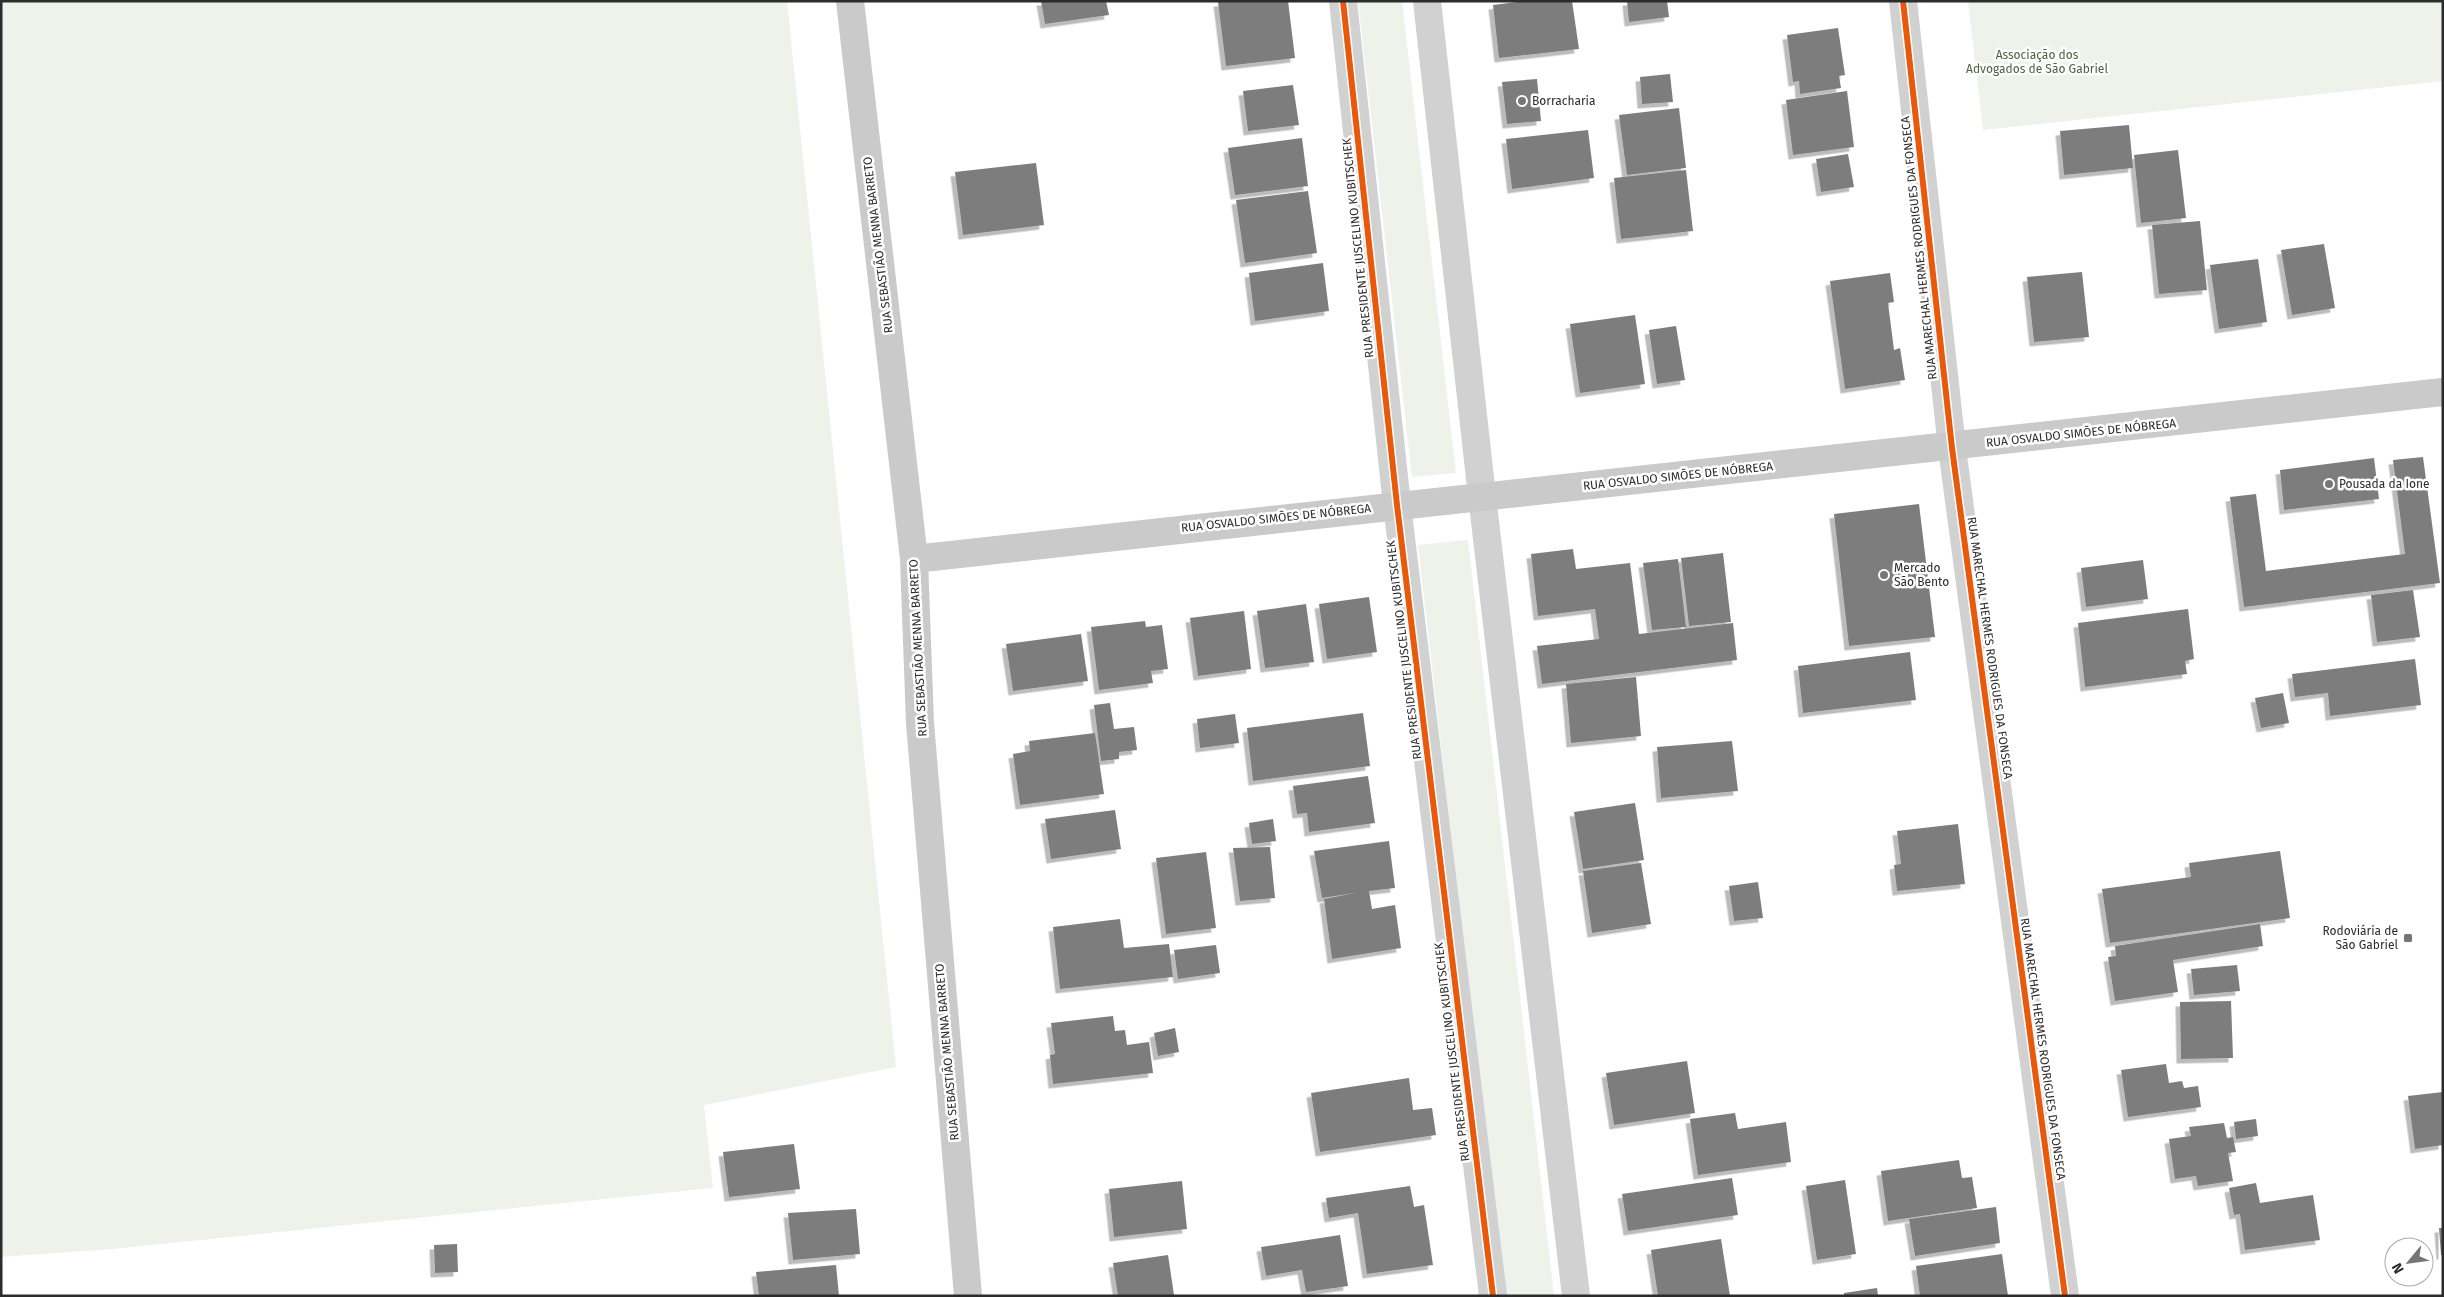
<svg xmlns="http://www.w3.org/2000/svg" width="2444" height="1297" font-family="'Fira Sans',sans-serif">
	<defs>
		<filter id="shadow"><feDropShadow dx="-4.5" dy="4.5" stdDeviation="0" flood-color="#0004"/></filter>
	</defs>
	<rect width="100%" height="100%" fill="#fff"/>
	<path fill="#eff2eb" d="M1,1H787L896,1067L704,1105L713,1188L112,1249L1,1257Z
		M1358,1H1402L1456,473L1412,477Z
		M1968,1H2443V81L1983,130Z
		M1468,540L1554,1296H1504L1418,545Z"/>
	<path fill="#7d7d7d" filter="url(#shadow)" d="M1041,1H1106L1109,15L1045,24Z
		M1288,1L1295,58L1226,66L1218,2Z
		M1525,1H1572L1579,49L1499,58L1493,5Z
		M1627,1H1667L1669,17L1629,22Z
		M1838,28L1845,75L1839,76L1841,88L1800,94L1799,81L1793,82L1787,35Z
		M1670,74L1673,102L1642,104L1640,77Z
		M1537,79L1541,121L1507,124L1502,82Z
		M1293,85L1299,125L1248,131L1243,91Z
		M1847,91L1854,147L1793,155L1786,100Z
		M1679,108L1686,168L1627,175L1619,115Z
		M2129,125L2133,168L2064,175L2060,131Z
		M1588,130L1594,178L1512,189L1506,139Z
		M1302,138L1308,186L1235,195L1228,148Z
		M2178,150L2186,218L2141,223L2134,155Z
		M1848,154L1854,187L1821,192L1816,159Z
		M1036,163L1044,225L963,235L955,172Z
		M1686,170L1693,231L1621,239L1614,178Z
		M1308,191L1317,253L1245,263L1236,200Z
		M2200,221L2207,290L2159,294L2152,225Z
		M2324,244L2335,308L2292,315L2281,250Z
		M2258,259L2267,322L2219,329L2210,265Z
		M1323,263L1329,311L1255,321L1249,273Z
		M2082,272L2089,337L2034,342L2027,277Z
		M1890,273L1894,302L1888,303L1894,350L1900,348L1905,380L1845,389L1830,281Z
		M1635,315L1645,384L1580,393L1570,324Z
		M1676,326L1685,380L1657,384L1649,330Z
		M2423,457L2440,583L2244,607L2230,497L2256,494L2266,571L2405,554L2393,460Z
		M2374,458L2379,499L2284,510L2280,470Z
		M1919,504L1935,637L1849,646L1834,514Z
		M1573,549L1576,569L1630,563L1639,634L1733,623L1737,660L1542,684L1537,646L1599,639L1595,609L1538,616L1531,554Z
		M1723,553L1731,622L1689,626L1681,558Z
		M1678,559L1686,627L1652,630L1643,563Z
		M2143,560L2148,599L2086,607L2081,568Z
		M2413,590L2420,637L2377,642L2371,595Z
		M1369,597L1377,652L1327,659L1319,604Z
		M1306,604L1314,662L1265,668L1257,611Z
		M2188,609L2194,659L2185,661L2187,674L2085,687L2078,623Z
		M1244,611L1251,669L1198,676L1190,618Z
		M1145,621L1146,627L1162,625L1168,669L1151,671L1153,683L1099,690L1091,627Z
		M1081,634L1088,681L1013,691L1006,644Z
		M1910,652L1916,700L1803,713L1798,666Z
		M2415,659L2421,705L2330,716L2328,693L2295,697L2292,674Z
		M1636,677L1641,736L1571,743L1566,684Z
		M2283,693L2289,723L2261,728L2255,698Z
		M1110,703L1114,729L1134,727L1137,750L1119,752V759L1101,761L1094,705Z
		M1363,713L1370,766L1253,781L1247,728Z
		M1235,714L1239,743L1200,748L1197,719Z
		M1095,733L1104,794L1020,805L1013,754L1030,751L1029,741Z
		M1732,741L1738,791L1661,798L1657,747Z
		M1368,776L1375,823L1309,832L1307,813L1297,814L1293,786Z
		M1635,803L1644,860L1583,869L1574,812Z
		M1115,810L1121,849L1051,859L1045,819Z
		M1273,819L1276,841L1252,844L1249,823Z
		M1958,824L1965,884L1897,891L1894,865L1901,864L1897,831Z
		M1389,841L1395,888L1369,891L1372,909L1395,905L1401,948L1332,959L1324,899L1355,893L1322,898L1314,851Z
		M1270,847L1275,898L1240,901L1233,848Z
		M2280,851L2290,918L2110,943L2102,889L2191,877L2189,863Z
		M1206,852L1216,928L1166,934L1156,858Z
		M1641,863L1651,924L1592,933L1583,871Z
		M1758,882L1763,918L1734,921L1729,886Z
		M1120,919L1124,948L1169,944L1173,977L1060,989L1053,927Z
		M2260,924L2263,946L2173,960L2178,992L2115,1001L2108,957L2116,956L2115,946Z
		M1216,945L1220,973L1178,979L1174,950Z
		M2237,965L2240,991L2194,995L2191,969Z
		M2231,1001L2233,1058L2181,1059L2180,1002Z
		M1113,1016L1115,1031L1125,1030L1127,1045L1149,1042L1153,1073L1053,1084L1050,1055L1055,1054L1051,1023Z
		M1175,1028L1179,1052L1158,1056L1154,1033Z
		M1687,1061L1695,1113L1614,1125L1606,1073Z
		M2166,1064L2169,1083L2182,1081L2184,1088L2198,1086L2201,1107L2128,1117L2121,1070Z
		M1409,1078L1413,1110L1432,1108L1436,1135L1320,1152L1311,1093Z
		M2443,1092V1145L2415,1149L2408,1096Z
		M1735,1113L1738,1129L1786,1122L1791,1162L1698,1175L1690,1119Z
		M2256,1119L2258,1136L2236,1139L2234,1122Z
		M2224,1123L2227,1138L2233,1137L2236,1152L2228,1153L2233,1181L2198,1186L2196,1176L2175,1179L2169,1139L2191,1136L2189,1127Z
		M794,1144L800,1189L729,1197L723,1152Z
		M1959,1160L1962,1178L1972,1177L1977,1208L1888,1221L1881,1171Z
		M1732,1178L1738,1215L1628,1231L1622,1194Z
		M1845,1180L1856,1254L1817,1260L1806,1186Z
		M1182,1181L1187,1229L1114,1237L1109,1189Z
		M2256,1183L2260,1203L2313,1195L2320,1240L2245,1250L2240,1214L2234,1215L2229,1188Z
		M1410,1186L1414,1207L1424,1205L1433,1265L1367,1274L1358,1213L1329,1218L1326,1198Z
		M1996,1207L2000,1243L1915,1256L1909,1219Z
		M856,1209L860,1254L793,1260L788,1213Z
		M2439,1228H2443V1255H2441Z
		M1340,1235L1348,1286L1306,1292L1302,1270L1266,1276L1261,1247Z
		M1721,1239L1730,1296H1658L1651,1250Z
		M457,1244L458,1272L435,1273L434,1245Z
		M2002,1254L2008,1296H1920L1916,1266Z
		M1168,1255L1174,1295L1118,1296L1113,1263Z
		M836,1265L839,1296H759L756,1272Z
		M1877,1288L1878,1296H1844V1293Z"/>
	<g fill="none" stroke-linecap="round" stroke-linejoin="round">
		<path stroke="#d1d1d1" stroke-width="28" d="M1343,1L1397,505L1493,1296
			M1427,1L1482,496L1576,1296
			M1903,1L1952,448L2065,1296"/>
		<path stroke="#cacaca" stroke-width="28" d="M850,1L914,559L920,723L968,1296
			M914,559C1423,502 1933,450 2443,392"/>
		<defs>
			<path id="cycleway" d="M1343,1L1397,505L1493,1296
				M1903,1L1952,448L2065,1296"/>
		</defs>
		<use href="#cycleway" stroke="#fff" stroke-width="9"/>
		<use href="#cycleway" stroke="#e8590c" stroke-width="6"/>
	</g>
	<g fill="#767676" stroke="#fff" stroke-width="2">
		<circle cx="1522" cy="101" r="5"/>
		<circle cx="2329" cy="484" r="5"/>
		<circle cx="1884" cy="575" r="5"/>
		<rect x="2403" y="933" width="10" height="10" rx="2.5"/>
	</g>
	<g text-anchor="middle" stroke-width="5" stroke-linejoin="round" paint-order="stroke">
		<g font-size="12" fill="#4f623f" stroke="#fff">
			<text x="2037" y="59">Associação dos<tspan x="2037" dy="14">Advogados de São Gabriel</tspan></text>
		</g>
		<g font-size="12" fill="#2c2c2c" stroke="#fff" text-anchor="start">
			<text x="1532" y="105">Borracharia</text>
			<text x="2339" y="488">Pousada da Ione</text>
			<text x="1894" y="572">Mercado<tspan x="1894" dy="14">São Bento</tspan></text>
			<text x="2398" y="935" text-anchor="end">Rodoviária de<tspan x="2398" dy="14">São Gabriel</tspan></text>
		</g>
		<g font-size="12" fill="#2c2c2c" stroke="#fff">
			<text transform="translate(878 245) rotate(-97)" y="4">RUA SEBASTIÃO MENNA BARRETO</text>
			<text transform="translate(1358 248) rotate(-96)" y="4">RUA PRESIDENTE JUSCELINO KUBITSCHEK</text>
			<text transform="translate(1919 248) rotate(-96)" y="4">RUA MARECHAL HERMES RODRIGUES DA FONSECA</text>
			<text transform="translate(2081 433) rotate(-6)" y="4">RUA OSVALDO SIMÕES DE NÓBREGA</text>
			<text transform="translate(1678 476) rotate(-6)" y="4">RUA OSVALDO SIMÕES DE NÓBREGA</text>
			<text transform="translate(1276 518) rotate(-6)" y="4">RUA OSVALDO SIMÕES DE NÓBREGA</text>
			<text transform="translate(918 648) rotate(-93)" y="4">RUA SEBASTIÃO MENNA BARRETO</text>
			<text transform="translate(1990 648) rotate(82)" y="4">RUA MARECHAL HERMES RODRIGUES DA FONSECA</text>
			<text transform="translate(1404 650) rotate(-97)" y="4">RUA PRESIDENTE JUSCELINO KUBITSCHEK</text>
			<text transform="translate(2043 1049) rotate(82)" y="4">RUA MARECHAL HERMES RODRIGUES DA FONSECA</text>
			<text transform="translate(947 1052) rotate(-95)" y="4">RUA SEBASTIÃO MENNA BARRETO</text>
			<text transform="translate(1452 1052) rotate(-97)" y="4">RUA PRESIDENTE JUSCELINO KUBITSCHEK</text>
		</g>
	</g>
	<rect width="2444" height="1297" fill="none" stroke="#2c2c2c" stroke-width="5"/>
	<g transform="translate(2409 1262) rotate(241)"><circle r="24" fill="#ffffff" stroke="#ababab"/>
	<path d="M0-4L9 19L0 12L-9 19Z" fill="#767676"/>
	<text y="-8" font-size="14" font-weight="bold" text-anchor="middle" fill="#2c2c2c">N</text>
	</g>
</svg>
